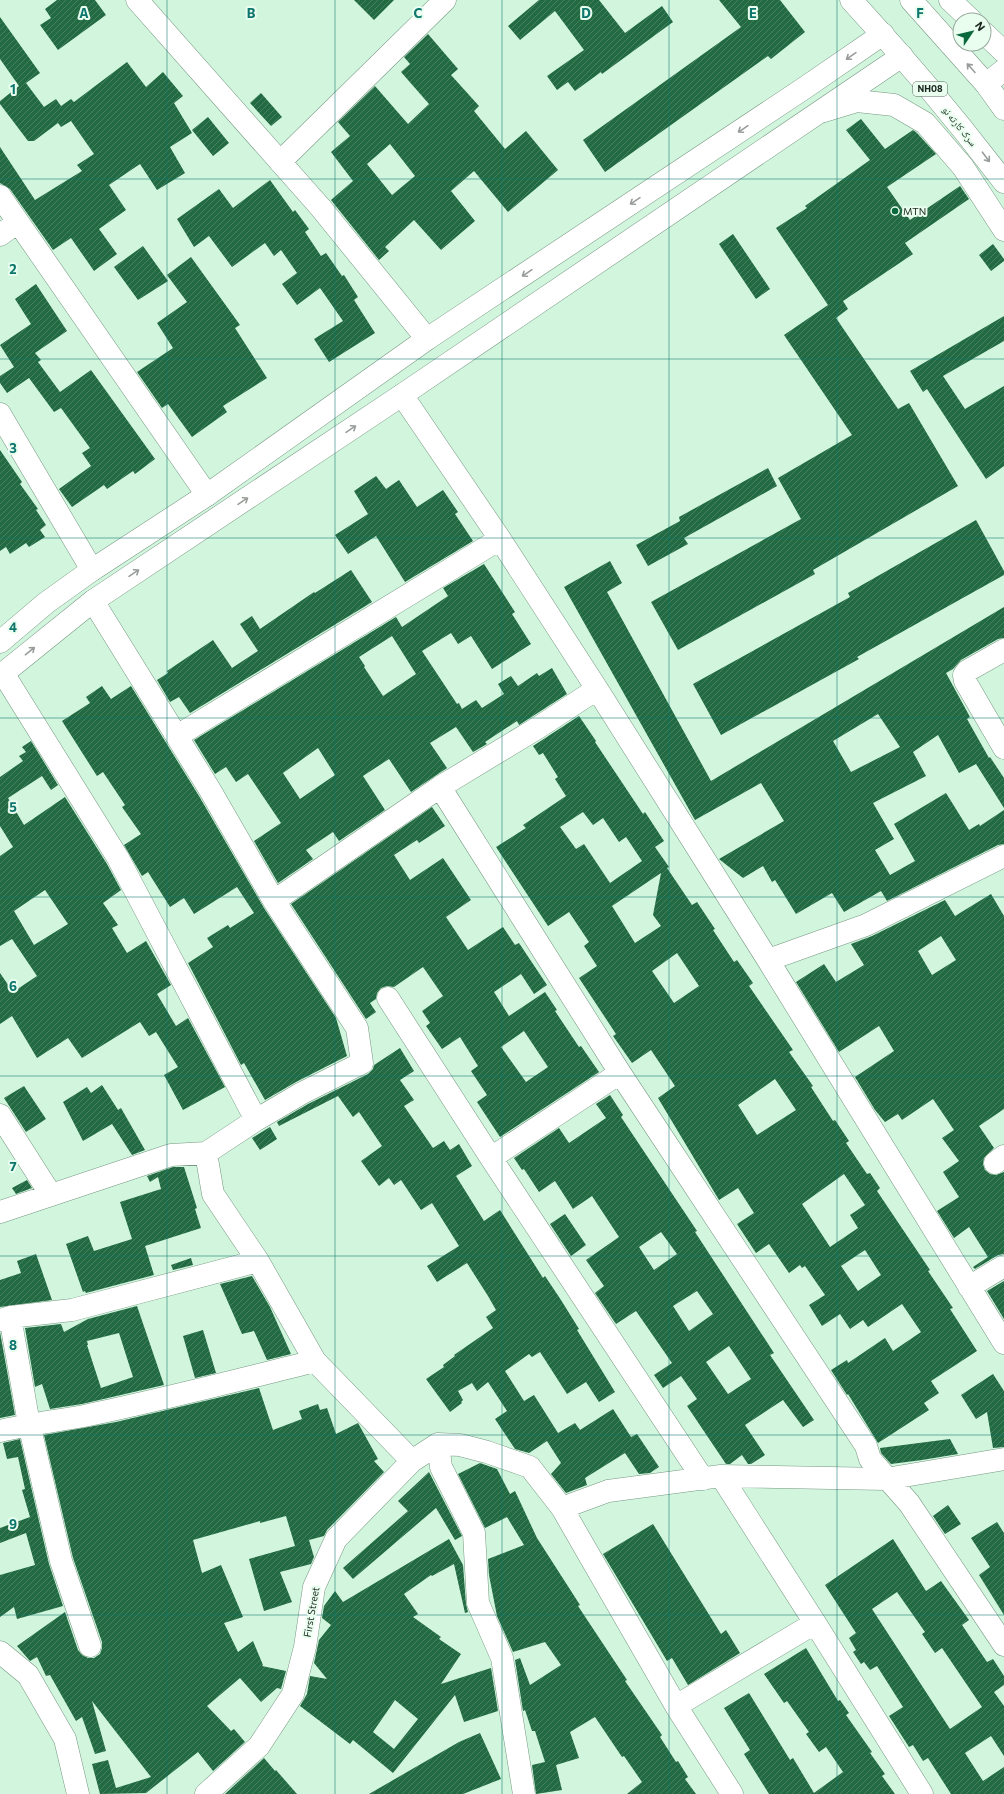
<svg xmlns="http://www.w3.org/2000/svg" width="1004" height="1794" font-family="Commissioner,'Noto Naskh Arabic',sans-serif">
	<defs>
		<pattern id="building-hatch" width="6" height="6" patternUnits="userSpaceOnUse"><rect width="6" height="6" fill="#216a42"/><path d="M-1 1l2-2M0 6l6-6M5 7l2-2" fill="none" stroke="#477f60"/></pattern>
	</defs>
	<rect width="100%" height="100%" fill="#d1f5dd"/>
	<path fill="url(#building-hatch)" fill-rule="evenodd" d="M57,0H95L106,15L58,50L40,25L51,18L45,9Z
		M354,0H394L374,20Z
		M539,0H599L625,33L662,6L673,22L602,74L601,72L575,91L568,82L557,90L547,76L584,50L555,11L520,40L508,26Z
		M719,0H780L805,32L771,59L768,56L605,172L583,140L741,27Z
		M0,17L40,73L26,83L44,107L56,99L61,106L71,99L74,102L127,62L146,87L163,72L183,96L174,103L192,133L170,147L185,173L157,190L140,164L109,185L126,210L99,229L117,254L94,271L71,238L53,250L10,189L0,183V147L35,200L82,171L77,165L94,154L71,121L61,127L58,123L34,141H28L0,104V101L19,86L0,59Z
		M428,34L458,69L451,75L479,106L474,111L505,149L526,131L558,170L508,212L474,171L451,191L475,221L441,250L414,220L385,247L389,251L379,260L331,200L353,181L331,152L350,136L338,122L375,86L408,124L429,104L401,72L410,64L404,57ZM390,144L415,176L392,195L367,164Z
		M261,93L282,117L271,126L250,103Z
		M208,117L229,143L213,156L192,130Z
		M861,119L885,149L913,130L917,133L936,154L887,187L910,220L960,186L969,199L905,243L913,254L843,301L848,309L836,318L898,409L909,403L958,486L813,570L815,574L678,650L651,602L801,519L778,478L852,435L784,335L828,305L776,228L807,208L805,206L870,160L846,130Z
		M270,180L293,212L295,210L309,229L305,232L321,256L326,253L342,276L344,275L358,297L354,300L375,333L329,362L314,339L343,321L320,288L297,305L282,284L297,273L281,250L274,256L265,243L232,267L209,236L194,247L177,219L219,189L233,208Z
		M733,234L770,289L756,299L719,244Z
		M993,244L1004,259V261L991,271L979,255Z
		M143,246L168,281L138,300L114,267Z
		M191,257L240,325L235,328L267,378L223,406L227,412L192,437L168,404L162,408L137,372L173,348L157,323L187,302L167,275Z
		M36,284L67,331L35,353L41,360L38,362L60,392L91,370L155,459L135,474L133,471L107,489L104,485L72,507L59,489L91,466L82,453L90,448L61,408L54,412L29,378L7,393L0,383V376L14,367L0,345L31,324L15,299Z
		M1004,316V341L943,376L965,409L1004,386V466L986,479L927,389L923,392L910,371Z
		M0,450L22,482L20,484L38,509L36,510L46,525L40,530L45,537L29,547L26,543L10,554L6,547L0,551Z
		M768,468L777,486L684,538L688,544L648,566L636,545L680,521L679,517Z
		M376,476L386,489L399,480L417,507L443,490L458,512L455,514L473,541L405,582L376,536L348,554L335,535L368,514L354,491Z
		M976,520L1004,571V575L857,657L859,659L721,735L693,684L850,597L848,593Z
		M610,561L622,583L607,592L711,781L1004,607V638L998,639L961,660L953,669L946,673L970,717L967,719L989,758L990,757L1004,778V808L976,764L959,773L938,735L913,752L926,776L873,803L894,839L875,850L890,875L915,861L894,824L946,793L969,830L979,824L980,826L1004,810V844L998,845L887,901L881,891L844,912L832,893L796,914L775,880L772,882L763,866L743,878L719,859L784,821L761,783L695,820L564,587ZM878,714L900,747L851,772L833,741Z
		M484,564L515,612L512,614L531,644L492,669L471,636L458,644L451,633L422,651L457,704L459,703L462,709L476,700L482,708L504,694L498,684L511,676L518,686L537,673L539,676L552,668L567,694L519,725L517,721L485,742L487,744L473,752L456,727L430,743L447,768L411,792L389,759L363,776L385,810L339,841L333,832L306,850L313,859L278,883L254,841L281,823L248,774L236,782L226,767L215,774L194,740L396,617L402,627L448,596L443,588ZM392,636L416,674L383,696L364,667L365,666L359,657ZM318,748L335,775L300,799L283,773Z
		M351,570L372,602L190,713L179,697L170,702L157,680L168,673L167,671L213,640L232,668L258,651L240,624L252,616L260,629L314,592L315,593Z
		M102,686L111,699L131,686L199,796L264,908L336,1018L347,1056L296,1082L265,1100L244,1063L241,1065L188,963L213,947L207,938L228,925L230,928L254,913L237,887L194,914L184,898L170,907L148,872L142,876L124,845L141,834L122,807L125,805L103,772L97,776L62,721L90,703L86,697Z
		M579,716L596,741L595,742L643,814L645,812L664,841L655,847L669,867L667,868L692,905L697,902L715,929L713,930L734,962L737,960L753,983L749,986L793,1050L789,1052L813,1086L811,1087L833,1121L835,1120L849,1141L846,1143L867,1174L870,1173L880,1188L877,1191L930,1270L928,1271L953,1308L950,1309L977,1351L931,1381L939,1393L924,1403L929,1410L878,1443L848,1394L847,1395L831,1370L847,1360L848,1363L885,1338L893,1351L921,1332L902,1304L868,1327L863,1320L850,1329L840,1314L822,1326L809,1305L825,1295L805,1266L802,1268L800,1265L789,1273L769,1244L756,1253L737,1224L754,1213L738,1188L719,1200L658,1098L675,1086L651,1050L632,1063L613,1036L616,1034L579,978L597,966L584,946L589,942L569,912L548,926L496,847L526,828L523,825L566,796L555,779L558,777L543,753L539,755L533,746ZM583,812L593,825L603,818L619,842L626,837L642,861L610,883L584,844L576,849L560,827ZM661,873L653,915L661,926L635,943L612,906ZM677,953L699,986L674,1003L652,971ZM775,1079L796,1110L757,1135L738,1105ZM844,1174L865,1205L850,1215L858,1228L830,1247L802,1204ZM865,1250L881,1275L858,1291L841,1266Z
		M31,741L58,785L51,790L42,776L8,798L24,825L65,797L107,864L121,890L103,903L118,925L112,928L127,953L146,941L171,985L157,994L176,1026L188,1018L225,1087L183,1110L164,1075L178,1067L156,1032L149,1036L140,1022L82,1058L68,1038L37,1058L12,1016L0,1024V973L13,992L37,976L12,939L0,946V856L13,847L0,826V777L23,761L19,756L26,752L22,747ZM45,890L68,924L34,945L14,911Z
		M432,807L445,826L419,843L417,840L394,855L410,880L443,858L471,900L446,917L468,950L503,927L515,945L519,943L547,985L534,994L521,974L494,992L509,1016L545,992L557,1010L555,1011L579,1047L581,1046L599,1072L500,1137L477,1102L487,1095L471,1071L478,1066L460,1037L442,1049L426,1026L430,1023L422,1011L443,996L423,967L394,987L387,986L381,988L377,993L376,999L370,1003L376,1012L366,1019L291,904ZM524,1031L548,1067L526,1082L501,1047Z
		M991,894L1004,916V1109L979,1126L994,1148L984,1158L983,1164L985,1170L990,1174L996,1175L1004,1172V1254L998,1255L975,1269L973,1267L988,1257L969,1227L954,1238L937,1211L959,1197L943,1172L959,1161L942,1138L954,1130L933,1099L902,1120L898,1114L885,1122L875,1110L855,1077L894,1051L879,1026L839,1052L796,982L824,964L836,982L864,965L851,944L872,936L945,900L955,916ZM941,936L956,960L932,975L918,951Z
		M400,1048L414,1071L400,1080L414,1100L404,1106L433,1148L444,1141L450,1150L459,1144L472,1166L456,1176L484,1221L500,1210L543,1278L545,1276L561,1300L579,1329L577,1330L615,1392L599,1402L586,1382L567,1394L540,1352L532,1357L529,1354L505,1371L524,1401L534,1395L558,1433L575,1423L580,1430L613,1409L631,1437L637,1434L659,1467L650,1473L639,1474L625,1453L585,1478L587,1485L566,1493L551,1474L561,1463L547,1441L529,1453L515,1449L495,1419L507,1411L488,1382L477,1391L472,1383L458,1391L463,1400L461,1402L462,1403L450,1412L426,1379L444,1367L443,1365L455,1356L454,1355L493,1328L486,1317L496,1310L488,1296L467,1263L437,1282L427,1266L459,1246L432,1203L421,1210L401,1180L394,1185L389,1178L379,1186L361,1161L382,1146L359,1112L353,1117L338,1096L279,1126L277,1122L308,1104L368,1074L373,1069L374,1065Z
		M102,1085L118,1110L121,1108L145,1150L132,1155L112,1124L83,1141L63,1102L87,1087L91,1093Z
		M24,1086L46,1119L26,1132L4,1098Z
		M610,1095L623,1115L621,1117L697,1231L695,1232L774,1353L770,1355L814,1420L803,1427L783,1400L745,1425L765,1455L751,1464H748L742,1455L730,1464H726L687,1406L697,1399L681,1376L663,1388L654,1375L672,1363L636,1311L616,1324L595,1293L604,1286L586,1260L619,1237L592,1196L573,1209L555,1181L539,1192L524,1169L522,1170L514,1158L559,1128L569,1143L606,1118L596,1104ZM661,1232L677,1254L654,1270L639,1247ZM697,1291L713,1314L689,1331L673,1306ZM729,1346L751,1379L728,1394L706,1362Z
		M270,1127L277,1139L260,1150L252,1138Z
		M173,1167H184L197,1208L195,1209L201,1228L145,1246L154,1275L86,1293L85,1291L83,1292L66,1244L88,1236L94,1251L132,1239L120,1202L161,1189L158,1177L150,1182L147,1176Z
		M27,1180L32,1188L16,1194L12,1188Z
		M565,1214L586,1245L571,1256L550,1224Z
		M36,1254L52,1300L0,1307V1280L21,1273L17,1261Z
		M191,1258L193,1265L173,1270L171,1265Z
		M252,1276L270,1307L291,1354L267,1360L254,1331L242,1334L220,1284Z
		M1004,1281V1319L987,1291Z
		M137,1306L164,1385L82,1404L50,1409L42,1384L35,1387L25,1328L61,1324L64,1332L88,1319ZM119,1333L133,1377L101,1388L87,1345H88L87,1341Z
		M203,1330L216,1373L195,1378L183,1336Z
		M0,1332L15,1415L0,1418Z
		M993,1374L1004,1391V1447L993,1448L987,1412L976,1419L961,1395Z
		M259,1388L273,1430L302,1419L299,1411L318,1404L320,1410L327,1408L336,1434L358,1423L378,1459L374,1461L384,1472L327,1530L324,1536L309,1540L314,1557L311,1564L280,1572L292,1602L264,1611L249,1559L295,1546L286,1516L260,1523V1521L193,1540L202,1573L221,1565L243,1617L224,1623L238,1652L253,1641L263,1665L262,1666L286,1671L281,1689L277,1688L261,1702L240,1678L207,1706L231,1731L234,1729L245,1742L213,1771L198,1752L146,1793L100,1794L92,1764L108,1760L116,1788L151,1777L92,1701L106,1751L95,1754L82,1717L76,1721L50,1675L46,1676L37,1657L30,1661L17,1646L65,1612L78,1650L82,1655L88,1658H94L100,1654L102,1648V1642L73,1558L44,1435L116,1422Z
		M20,1439L49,1564L63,1606L17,1619L14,1607L0,1617V1575L35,1565L26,1533L0,1543V1528L30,1517L22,1490L25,1489L18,1457L7,1459L3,1443Z
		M950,1439L958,1454L922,1460L891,1464L881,1453L880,1448Z
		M480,1463L497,1469L510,1494L515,1491L537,1538L580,1605L578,1606L627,1680L625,1681L662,1735L660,1737L676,1762L678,1761L688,1777L685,1779L696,1794H627L642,1782L624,1756L622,1757L595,1717L570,1732L579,1758L556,1765L562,1790L536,1794L532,1765L545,1762L535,1731H532L525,1710L523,1711L515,1660L520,1658L530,1685L561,1665L545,1642L513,1652L497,1616L489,1575L488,1559L524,1545L507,1517L485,1528L458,1474Z
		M429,1472L462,1536L455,1540L436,1508L353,1579L343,1568L408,1511L398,1501Z
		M948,1505L961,1524L945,1534L933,1516Z
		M997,1522L1004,1533V1615L979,1575L990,1567L971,1538Z
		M653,1524L721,1634L726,1630L740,1653L688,1685L672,1658L667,1661L603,1554Z
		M449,1539L463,1565L466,1604L468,1612L465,1613L454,1564L432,1576L431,1575L404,1594L418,1614L413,1617L441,1637L439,1639L461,1654L441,1684L491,1668L498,1711L464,1722L455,1695L393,1773L353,1740L350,1744L300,1706L307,1694L310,1676L327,1679L314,1663L319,1640L331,1625L322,1618L324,1606L335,1591L343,1602ZM395,1700L418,1719L394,1749L373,1732Z
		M893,1539L926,1591L941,1581L969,1620L962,1625L987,1662L993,1659L1004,1676V1685L994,1692L1004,1706V1756L991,1736L965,1753L983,1781L1004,1767V1794H951L928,1758L923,1761L913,1745L909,1747L889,1716L903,1707L877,1666L870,1670L864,1662L861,1664L853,1652L856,1650L849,1638L856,1633L825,1585ZM897,1592L925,1632L922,1634L935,1653L942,1648L982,1707L950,1729L872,1609Z
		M806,1648L838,1701L840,1700L849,1713L846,1715L872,1752L870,1753L885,1774L882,1776L895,1794H769L744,1754L750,1750L724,1708L749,1693L790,1760L793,1758L814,1793L843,1772L826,1747L819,1752L806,1734L809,1732L787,1701L784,1703L764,1674Z
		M480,1733L501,1779L463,1794H369L459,1742Z
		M264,1758L275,1771L276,1770L297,1794H225Z"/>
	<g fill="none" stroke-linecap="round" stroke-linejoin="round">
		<defs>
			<path id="minor" d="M137,0L321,208L427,339
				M950,0L971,20
				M984,33L1004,52
				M986,84L1004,70
				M824,111L857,101L894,105L925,123L963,167L1004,230
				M280,162L445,0
				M0,196L207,495
				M0,235L18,222
				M402,395L500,539L597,689L768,960L1004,1343
				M0,414L92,570
				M93,601L210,790L274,901L357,1028L362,1063L302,1093L256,1120
				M1004,650L967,671L964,675L965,681L1004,748
				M3,673L118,858L256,1120L206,1153L213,1194L258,1261L315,1361L412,1461
				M177,736L500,539
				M440,787L620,1073L866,1446L870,1459L909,1503L1004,1645
				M274,901L440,787L539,727L597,689
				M768,960L866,925L1004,856
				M388,998L491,1158L703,1479
				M0,1115L51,1195
				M491,1158L620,1073
				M995,1163L1004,1156
				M0,1212L171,1155L206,1153
				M969,1287L1004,1266
				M10,1317L29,1424L61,1561L90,1646
				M0,1320L10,1317L72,1310L258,1261
				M0,1431C28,1424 56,1421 84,1416C162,1400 238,1380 315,1361
				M438,1444L460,1445L487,1452L530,1467L562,1508L676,1706L732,1794
				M438,1444L441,1467L474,1533L478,1603L502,1658L524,1794
				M721,1476L815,1623L922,1794
				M562,1508L608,1491L721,1476L886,1479L1004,1459
				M0,1652L28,1675L65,1739L78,1794
				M676,1706L815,1623
				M206,1794L259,1746L293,1694L305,1647L314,1587L336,1539L412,1461L438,1444"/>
			<path id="major" d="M0,642L46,603L92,570L207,495L427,339L803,89L883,34
				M0,676L93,601L402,395L902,56"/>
			<path id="highway" d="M851,0C905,58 956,119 1004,182
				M911,0L986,84L1004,109"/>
		</defs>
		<use href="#minor" stroke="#779882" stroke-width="23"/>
		<use href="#major" stroke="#779882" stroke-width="23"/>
		<use href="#highway" stroke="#779882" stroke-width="23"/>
		<use href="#minor" stroke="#fff" stroke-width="22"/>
		<use href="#major" stroke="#fff" stroke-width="22"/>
		<use href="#highway" stroke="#fff" stroke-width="22"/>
	</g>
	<defs><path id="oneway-shaft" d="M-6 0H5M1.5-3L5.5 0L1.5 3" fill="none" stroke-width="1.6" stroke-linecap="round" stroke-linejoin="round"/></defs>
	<g stroke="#989d99">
		<use href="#oneway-shaft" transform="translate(851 56) rotate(145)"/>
		<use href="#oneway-shaft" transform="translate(971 68) rotate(-132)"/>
		<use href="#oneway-shaft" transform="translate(743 129) rotate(146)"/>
		<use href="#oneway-shaft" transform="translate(986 157) rotate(53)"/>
		<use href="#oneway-shaft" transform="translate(635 201) rotate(146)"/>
		<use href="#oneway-shaft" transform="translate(527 273) rotate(146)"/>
		<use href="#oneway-shaft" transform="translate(351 429) rotate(-34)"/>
		<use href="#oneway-shaft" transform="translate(243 501) rotate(-34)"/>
		<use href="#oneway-shaft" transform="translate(134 573) rotate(-34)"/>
		<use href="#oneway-shaft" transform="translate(30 651) rotate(-39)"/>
	</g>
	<path fill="none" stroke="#0f766e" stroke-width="1" stroke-opacity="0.55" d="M167,0V1794M335,0V1794M502,0V1794M669,0V1794M837,0V1794M0,179H1004M0,359H1004M0,538H1004M0,718H1004M0,897H1004M0,1076H1004M0,1256H1004M0,1435H1004M0,1615H1004"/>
	<circle fill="#09683c" stroke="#e9feef" stroke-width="1.5" cx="895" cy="211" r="4"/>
	<g text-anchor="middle" stroke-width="4" stroke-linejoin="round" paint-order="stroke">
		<rect fill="#e9feef" stroke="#57675c" stroke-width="1" x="913" y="82" width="34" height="14" rx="3"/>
		<g font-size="9" font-weight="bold" fill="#19261d">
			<text x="930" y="92">NH08</text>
		</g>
		<g font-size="10" fill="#19261d" stroke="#e9feef">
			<text transform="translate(960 126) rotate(51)" y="4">سرک کارته نو</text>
			<text transform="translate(311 1612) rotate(-80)" y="4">First Street</text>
		</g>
		<g font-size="10" fill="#19261d" stroke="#e9feef" text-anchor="start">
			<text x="903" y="215">MTN</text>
		</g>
	</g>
	<g font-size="13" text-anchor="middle" font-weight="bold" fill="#0f766e" stroke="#e9feef" stroke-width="4" stroke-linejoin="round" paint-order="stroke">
		<text x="84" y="18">A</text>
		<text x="251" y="18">B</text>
		<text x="418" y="18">C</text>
		<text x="586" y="18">D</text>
		<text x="753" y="18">E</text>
		<text x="920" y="18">F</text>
		<text x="13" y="94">1</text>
		<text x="13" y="274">2</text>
		<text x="13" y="453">3</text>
		<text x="13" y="632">4</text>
		<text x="13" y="812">5</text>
		<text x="13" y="991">6</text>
		<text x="13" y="1171">7</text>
		<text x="13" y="1350">8</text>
		<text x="13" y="1529">9</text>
	</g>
	<g transform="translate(972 32) rotate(55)"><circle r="19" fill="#e9feef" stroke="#96a89b"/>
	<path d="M0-3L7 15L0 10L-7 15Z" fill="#09683c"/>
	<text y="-6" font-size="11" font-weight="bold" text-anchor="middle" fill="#19261d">N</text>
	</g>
</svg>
